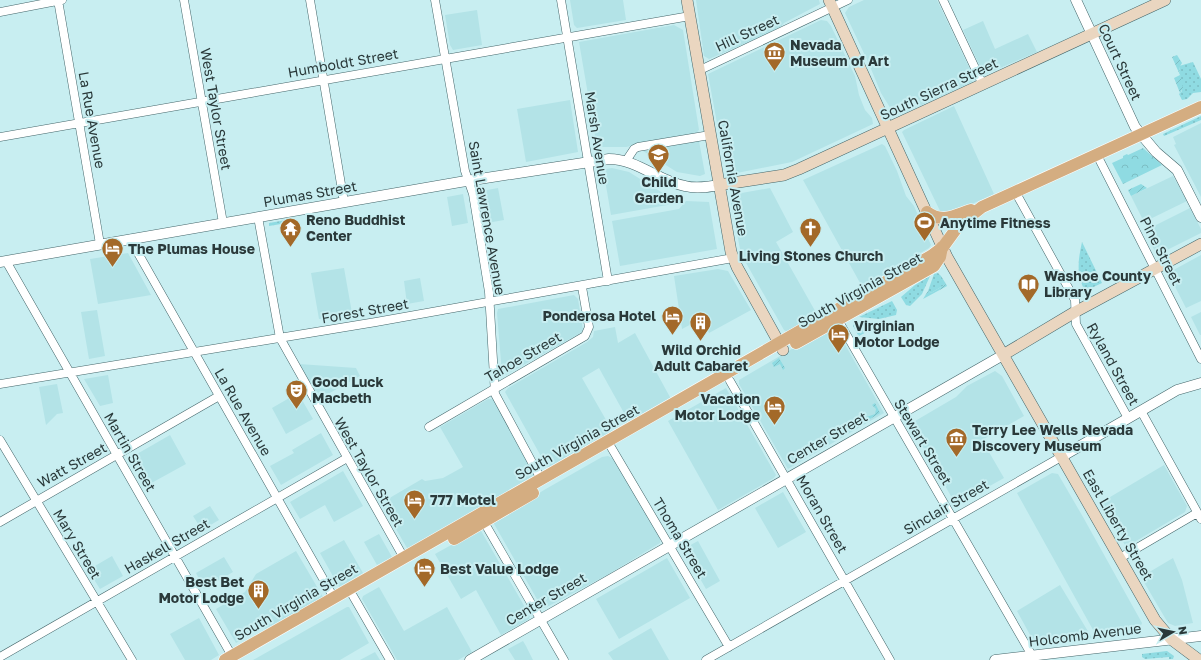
<svg xmlns="http://www.w3.org/2000/svg" width="1201" height="660" font-family="'Golos Text',sans-serif">
	<defs>
		<pattern id="grass-dots" width="8" height="8" patternUnits="userSpaceOnUse"><rect width="8" height="8" fill="#8fdbe2"/><path d="M2 2h.1M6 6h.1" fill="none" stroke="#7cbdc3" stroke-width="1.8" stroke-linecap="round"/></pattern>
		<pattern id="forest-crowns" width="20" height="18" patternUnits="userSpaceOnUse"><rect width="20" height="18" fill="#8fdbe2"/><path d="M2 6a3 3 0 1 1 6 0M12 15a3 3 0 1 1 6 0" fill="none" stroke="#7cbdc3"/></pattern>
		<pattern id="garden-furrows" width="10" height="10" patternUnits="userSpaceOnUse"><rect width="10" height="10" fill="#8fdbe2"/><path d="M-1 1l2-2M0 10L10 0M9 11l2-2" fill="none" stroke="#7cbdc3"/></pattern>
	</defs>
	<rect width="100%" height="100%" fill="#c8eef1"/>
	<path fill="#b3e3e7" d="M570,0H623L626,20L577,28L574,25Z
		M696,0H819L820,4L784,23L779,29L709,59L704,56Z
		M864,0H937L974,78L972,82L902,114H894L881,93L869,64L845,13L849,7Z
		M477,10L482,45L453,50L450,45L445,15Z
		M821,20L827,21L831,26L855,76L859,95L865,110L872,118L873,124L792,162L737,173L730,171L723,156L708,74Z
		M983,21L995,49L1028,34L1037,52L984,75L963,30Z
		M674,25L683,30L699,130L694,135L626,147H597L579,42Z
		M570,100L578,152L526,162L517,109Z
		M954,106L994,194L954,212L941,213L902,132L904,130Z
		M1201,123V197L1174,145L1176,144L1173,137Z
		M699,141L705,174L700,176L677,172L643,151Z
		M882,144L885,146L897,171L906,196L914,206L931,245L929,248L884,274L864,290L803,180Z
		M612,168L629,172L666,195L679,200L678,201L673,204L611,215L604,174L606,169Z
		M1173,176L1187,201L1144,222L1131,196Z
		M498,188L504,220L487,223L482,191Z
		M770,188L793,232L776,242L818,316L787,332L784,330L741,254L731,203L732,197L736,194Z
		M463,194L468,223L452,226L447,197Z
		M686,201L709,202L717,249L620,266L612,221L679,209Z
		M1190,208L1201,229V233L1157,255L1144,231Z
		M128,253L151,295L98,304L90,259Z
		M1201,255V301L1186,308L1168,273Z
		M344,268L352,313L319,319L311,273Z
		M718,269L728,271L751,310L709,333L701,319L682,329L674,276Z
		M420,278L424,301L407,304L404,281Z
		M574,295L578,299L583,330L582,332L506,375L502,374L497,313L498,309Z
		M97,310L105,356L89,359L81,312Z
		M1201,312V335H1200L1191,317Z
		M831,326L835,327L884,413L788,469L739,384V380Z
		M615,327L618,343L635,333L671,399L629,422L599,368L582,378L613,432L551,467H547L505,392L508,388L587,342L593,337L594,331Z
		M299,364L356,368L360,376L319,399Z
		M995,371L1002,376L1024,416L982,440L1004,478L956,505L910,424L956,397L967,386Z
		M108,375L113,403L100,406L84,379Z
		M57,384L63,413L57,414L46,425L39,387Z
		M726,388L776,475L774,478L718,510L668,421Z
		M298,393L313,419L286,434L272,408Z
		M488,399H493L534,471V476L409,549L407,548L381,503L422,479L425,481L443,478L463,467L440,427Z
		M321,433L333,455L281,485L270,466L294,453L292,450Z
		M170,435L186,464L146,486L130,458Z
		M608,456L614,459L660,538V543L607,575L545,608H542L493,522L544,490L602,457Z
		M1164,465L1187,506L1185,512L1131,544L1125,545L1100,503Z
		M343,471L363,506L334,522L325,505L300,519L290,502Z
		M1052,473L1058,474L1083,517L1142,623L1140,628L1097,637L1017,493Z
		M783,492L806,532L778,548L755,508Z
		M210,506L219,520L202,530L193,516Z
		M480,529L530,616L529,619L501,635L476,590L461,599L435,554Z
		M379,534L392,557L377,565L364,542Z
		M344,540L363,573L339,587L320,553Z
		M698,541L720,581L706,589L683,549Z
		M296,551L323,597L265,629L264,627L236,643L216,609L245,592L256,574Z
		M112,556L123,576L100,589L88,570Z
		M224,557L233,572L204,589L196,573Z
		M667,558L690,598L619,639L596,599Z
		M1173,558L1182,580L1193,623L1175,626L1168,623L1141,577Z
		M1060,585L1092,638L1035,644L1017,611Z
		M379,587L404,631L447,607L472,652L458,660H397L362,599L363,596Z
		M347,607H349L369,643L340,660H253Z
		M199,618L219,655L211,660H185L170,634Z
		M651,628L669,660H613L608,653Z
		M523,641L526,646L533,660H515L508,649Z
		M375,652L380,660H360Z"/>
	<path fill="url(#grass-dots)" d="M1193,62L1201,79V92L1193,93L1187,99L1182,100L1179,94L1182,91L1179,66Z
		M1201,116V120L1164,136L1163,134Z
		M292,219L293,222L269,226V223Z
		M1082,242L1102,283L1085,291C1076,274 1078,260 1082,242Z
		M938,273L941,276L946,284L931,293L928,291L934,274Z
		M930,276L922,294L910,306L906,305L901,297L915,285Z
		M892,301L897,310L896,315L879,319L859,317Z
		M853,320L873,322L874,326L858,335L853,326Z
		M1167,651L1174,656L1173,659H1169V657L1145,659L1142,657V654Z"/>
	<path fill="url(#forest-crowns)" d="M1143,148L1162,165L1123,184L1112,163L1123,158V156L1127,154L1128,155Z"/>
	<path fill="url(#garden-furrows)" d="M1177,55L1182,63L1179,68L1183,88L1180,93L1174,78L1180,75L1172,57Z
		M1141,184L1147,188L1131,196L1128,190Z
		M946,284L947,286L923,299L928,291L931,293Z
		M882,321L883,323L859,336L858,335L874,326L873,322Z
		M779,358L785,368L783,370L780,364L774,367L772,363Z
		M875,403L880,413L863,423L861,419L875,414L876,409L872,405Z"/>
	<g fill="none" stroke-linecap="round" stroke-linejoin="round">
		<defs>
			<path id="minor" d="M58,0L100,244
				M184,0L223,223
				M310,0L344,202
				M435,0L465,171L473,194L489,292L495,394L541,479
				M561,0L608,281
				M943,0L983,85
				M0,12L62,0
				M700,70L848,0
				M0,137L690,16
				M1097,155L1201,359
				M626,161L634,149L638,147L710,135
				M1016,193L1075,300L1076,324L1128,418
				M258,217L280,338L404,558
				M130,239L334,598
				M6,261L232,656
				M838,320L1034,659
				M730,381L890,660
				M0,384L376,322L733,258
				M1141,411L1201,519
				M429,427L585,336L589,327L582,287
				M0,440L132,660
				M608,442L729,647
				M0,522L219,396
				M484,522L564,660
				M1120,558L1197,513
				M353,596L390,660
				M0,657L347,458
				M706,660L1061,457"/>
			<path id="tertiary" d="M1076,0L1135,127L1156,152L1177,170L1201,217
				M0,262L460,182L609,159C637,159 658,181 685,186C696,189 708,187 719,185
				M1061,457L1177,390L1201,383
				M470,660L1003,355
				M995,660L1201,636"/>
			<path id="secondary" d="M687,0L731,252L737,267L783,350
				M829,0L947,257L1155,620L1171,639L1199,660
				M719,185L784,175L799,169L1165,0
				M1003,355L1075,312L1201,244"/>
			<path id="primary" d="M927,212C942,224 955,215 971,210
				M796,343L934,266L940,257L942,247
				M454,539L533,493
				M225,660L931,256L943,247L959,225L982,207L1201,107"/>
		</defs>
		<use href="#minor" stroke="#436569" stroke-width="9"/>
		<use href="#tertiary" stroke="#436569" stroke-width="11"/>
		<use href="#secondary" stroke="#436569" stroke-width="12"/>
		<use href="#primary" stroke="#fff" stroke-width="13"/>
		<use href="#minor" stroke="#fff" stroke-width="8"/>
		<use href="#tertiary" stroke="#fff" stroke-width="10"/>
		<use href="#secondary" stroke="#ead6c0" stroke-width="11"/>
		<use href="#primary" stroke="#d4ad81" stroke-width="12"/>
	</g>
	<defs>
		<symbol id="museum-pin" viewBox="-11 -11 22 30"><path d="M0 17L-7.5 6A9.5 9.5 0 1 1 7.5 6Z" fill="#a36929" stroke="#c8eef1"/><path d="M0-6L6-3V-2H-6V-3ZM-5-1h2V3h-2ZM-1-1h2V3h-2ZM3-1h2V3H3ZM-6 4H6V6H-6Z" fill="#fff"/></symbol>
		<symbol id="school-pin" viewBox="-11 -11 22 30"><path d="M0 17L-7.5 6A9.5 9.5 0 1 1 7.5 6Z" fill="#a36929" stroke="#c8eef1"/><path d="M0-5L7-2L0 1L-7-2ZM-4 1L0 2.5L4 1V4Q0 6-4 4Z" fill="#fff"/></symbol>
		<symbol id="stadium-pin" viewBox="-11 -11 22 30"><path d="M0 17L-7.5 6A9.5 9.5 0 1 1 7.5 6Z" fill="#a36929" stroke="#c8eef1"/><path d="M0-5a6.5 5 0 1 0 0 10a6.5 5 0 1 0 0-10ZM-3.5-1.8h7v3.6h-7Z" fill="#fff"/></symbol>
		<symbol id="temple-pin" viewBox="-11 -11 22 30"><path d="M0 17L-7.5 6A9.5 9.5 0 1 1 7.5 6Z" fill="#a36929" stroke="#c8eef1"/><path d="M0-6L5-2H3V0L6.5 2.5H4V6H1.5V3h-3V6H-4V2.5H-6.5L-3 0V-2H-5Z" fill="#fff"/></symbol>
		<symbol id="church-pin" viewBox="-11 -11 22 30"><path d="M0 17L-7.5 6A9.5 9.5 0 1 1 7.5 6Z" fill="#a36929" stroke="#c8eef1"/><path d="M-1.2-6h2.4v3.5h3.3v2.4h-3.3V6h-2.4V-.1h-3.3v-2.4h3.3Z" fill="#fff"/></symbol>
		<symbol id="hotel-pin" viewBox="-11 -11 22 30"><path d="M0 17L-7.5 6A9.5 9.5 0 1 1 7.5 6Z" fill="#a36929" stroke="#c8eef1"/><path d="M-6-4.5h1.5V1H6V5H4.5V3h-9V5H-6ZM-4 0a1.8 1.8 0 1 1 3.6 0ZM.5 0V-2.5h3Q6-2.5 6 0Z" fill="#fff"/></symbol>
		<symbol id="library-pin" viewBox="-11 -11 22 30"><path d="M0 17L-7.5 6A9.5 9.5 0 1 1 7.5 6Z" fill="#a36929" stroke="#c8eef1"/><path d="M-6-4Q-3-5.5-.7-3.5V5Q-3 3-6 4ZM6-4Q3-5.5 .7-3.5V5Q3 3 6 4Z" fill="#fff"/></symbol>
		<symbol id="building-pin" viewBox="-11 -11 22 30"><path d="M0 17L-7.5 6A9.5 9.5 0 1 1 7.5 6Z" fill="#a36929" stroke="#c8eef1"/><path d="M-4-6H4V6H1V3H-1V6H-4ZM-2.5-4.3h1.7v1.8h-1.7ZM.8-4.3h1.7v1.8H.8ZM-2.5-1h1.7V.8h-1.7ZM.8-1h1.7V.8H.8Z" fill="#fff"/></symbol>
		<symbol id="theatre-pin" viewBox="-11 -11 22 30"><path d="M0 17L-7.5 6A9.5 9.5 0 1 1 7.5 6Z" fill="#a36929" stroke="#c8eef1"/><path d="M-5-5.5Q0-4 5-5.5V0Q5 5 0 6Q-5 5-5 0ZM-3.3-2.5H-1v1.5H-3.3ZM1-2.5H3.3v1.5H1ZM-2.8 1Q0 5.5 2.8 1Z" fill="#fff"/></symbol>
	</defs>
	<g fill-rule="evenodd">
		<use href="#museum-pin" x="762" y="40" width="25" height="34"/>
		<use href="#school-pin" x="646" y="142" width="25" height="34"/>
		<use href="#stadium-pin" x="912" y="210" width="25" height="34"/>
		<use href="#temple-pin" x="278" y="216" width="25" height="34"/>
		<use href="#church-pin" x="798" y="216" width="25" height="34"/>
		<use href="#hotel-pin" x="100" y="236" width="25" height="34"/>
		<use href="#library-pin" x="1016" y="272" width="25" height="34"/>
		<use href="#hotel-pin" x="660" y="304" width="25" height="34"/>
		<use href="#building-pin" x="688" y="310" width="25" height="34"/>
		<use href="#hotel-pin" x="826" y="322" width="25" height="34"/>
		<use href="#theatre-pin" x="284" y="378" width="25" height="34"/>
		<use href="#hotel-pin" x="762" y="394" width="25" height="34"/>
		<use href="#museum-pin" x="944" y="426" width="25" height="34"/>
		<use href="#hotel-pin" x="402" y="488" width="25" height="34"/>
		<use href="#hotel-pin" x="412" y="556" width="25" height="34"/>
		<use href="#building-pin" x="246" y="578" width="25" height="34"/>
	</g>
	<g text-anchor="middle" stroke-width="4" stroke-linejoin="round" paint-order="stroke">
		<g font-size="14" fill="#2a393a" stroke="#c8eef1">
			<text transform="translate(747 33) rotate(-25)" y="5">Hill Street</text>
			<text transform="translate(1120 62) rotate(65)" y="5">Court Street</text>
			<text transform="translate(343 63) rotate(-10)" y="5">Humboldt Street</text>
			<text transform="translate(939 89) rotate(-25)" y="5">South Sierra Street</text>
			<text transform="translate(216 109) rotate(80)" y="5">West Taylor Street</text>
			<text transform="translate(92 120) rotate(80)" y="5">La Rue Avenue</text>
			<text transform="translate(597 138) rotate(81)" y="5">Marsh Avenue</text>
			<text transform="translate(733 178) rotate(80)" y="5">California Avenue</text>
			<text transform="translate(310 194) rotate(-10)" y="5">Plumas Street</text>
			<text transform="translate(487 218) rotate(80)" y="5">Saint Lawrence Avenue</text>
			<text transform="translate(1161 251) rotate(63)" y="5">Pine Street</text>
			<text transform="translate(860 290) rotate(-29)" y="5">South Virginia Street</text>
			<text transform="translate(365 311) rotate(-10)" y="5">Forest Street</text>
			<text transform="translate(523 357) rotate(-30)" y="5">Tahoe Street</text>
			<text transform="translate(1113 364) rotate(61)" y="5">Ryland Street</text>
			<text transform="translate(243 412) rotate(60)" y="5">La Rue Avenue</text>
			<text transform="translate(827 438) rotate(-30)" y="5">Center Street</text>
			<text transform="translate(577 442) rotate(-29)" y="5">South Virginia Street</text>
			<text transform="translate(923 442) rotate(59)" y="5">Stewart Street</text>
			<text transform="translate(130 452) rotate(60)" y="5">Martin Street</text>
			<text transform="translate(72 465) rotate(-29)" y="5">Watt Street</text>
			<text transform="translate(369 472) rotate(60)" y="5">West Taylor Street</text>
			<text transform="translate(946 507) rotate(-30)" y="5">Sinclair Street</text>
			<text transform="translate(822 514) rotate(60)" y="5">Moran Street</text>
			<text transform="translate(1118 525) rotate(60)" y="5">East Liberty Street</text>
			<text transform="translate(680 538) rotate(59)" y="5">Thoma Street</text>
			<text transform="translate(77 544) rotate(59)" y="5">Mary Street</text>
			<text transform="translate(167 546) rotate(-30)" y="5">Haskell Street</text>
			<text transform="translate(546 599) rotate(-30)" y="5">Center Street</text>
			<text transform="translate(296 602) rotate(-30)" y="5">South Virginia Street</text>
			<text transform="translate(1085 635) rotate(-7)" y="5">Holcomb Avenue</text>
		</g>
		<g font-size="14" font-weight="bold" fill="#2a393a" stroke="#c8eef1" text-anchor="start">
			<text x="790" y="50">Nevada<tspan x="790" dy="16">Museum of Art</tspan></text>
			<text x="659" y="187" text-anchor="middle">Child<tspan x="659" dy="16">Garden</tspan></text>
			<text x="306" y="225">Reno Buddhist<tspan x="306" dy="16">Center</tspan></text>
			<text x="940" y="228">Anytime Fitness</text>
			<text x="128" y="254">The Plumas House</text>
			<text x="811" y="261" text-anchor="middle">Living Stones Church</text>
			<text x="1044" y="281">Washoe County<tspan x="1044" dy="16">Library</tspan></text>
			<text x="656" y="321" text-anchor="end">Ponderosa Hotel</text>
			<text x="854" y="331">Virginian<tspan x="854" dy="16">Motor Lodge</tspan></text>
			<text x="701" y="355" text-anchor="middle">Wild Orchid<tspan x="701" dy="16">Adult Cabaret</tspan></text>
			<text x="312" y="387">Good Luck<tspan x="312" dy="16">Macbeth</tspan></text>
			<text x="760" y="404" text-anchor="end">Vacation<tspan x="760" dy="16">Motor Lodge</tspan></text>
			<text x="972" y="435">Terry Lee Wells Nevada<tspan x="972" dy="16">Discovery Museum</tspan></text>
			<text x="430" y="505">777 Motel</text>
			<text x="440" y="574">Best Value Lodge</text>
			<text x="244" y="587" text-anchor="end">Best Bet<tspan x="244" dy="16">Motor Lodge</tspan></text>
		</g>
	</g>
	<g transform="translate(1173 632) rotate(81)" stroke="#c8eef1" stroke-width="3" paint-order="stroke">
	<path d="M0-3L7 15L0 10L-7 15Z" fill="#2a393a"/>
	<text y="-6" font-size="11" font-weight="bold" text-anchor="middle" fill="#2a393a">N</text>
	</g>
</svg>
